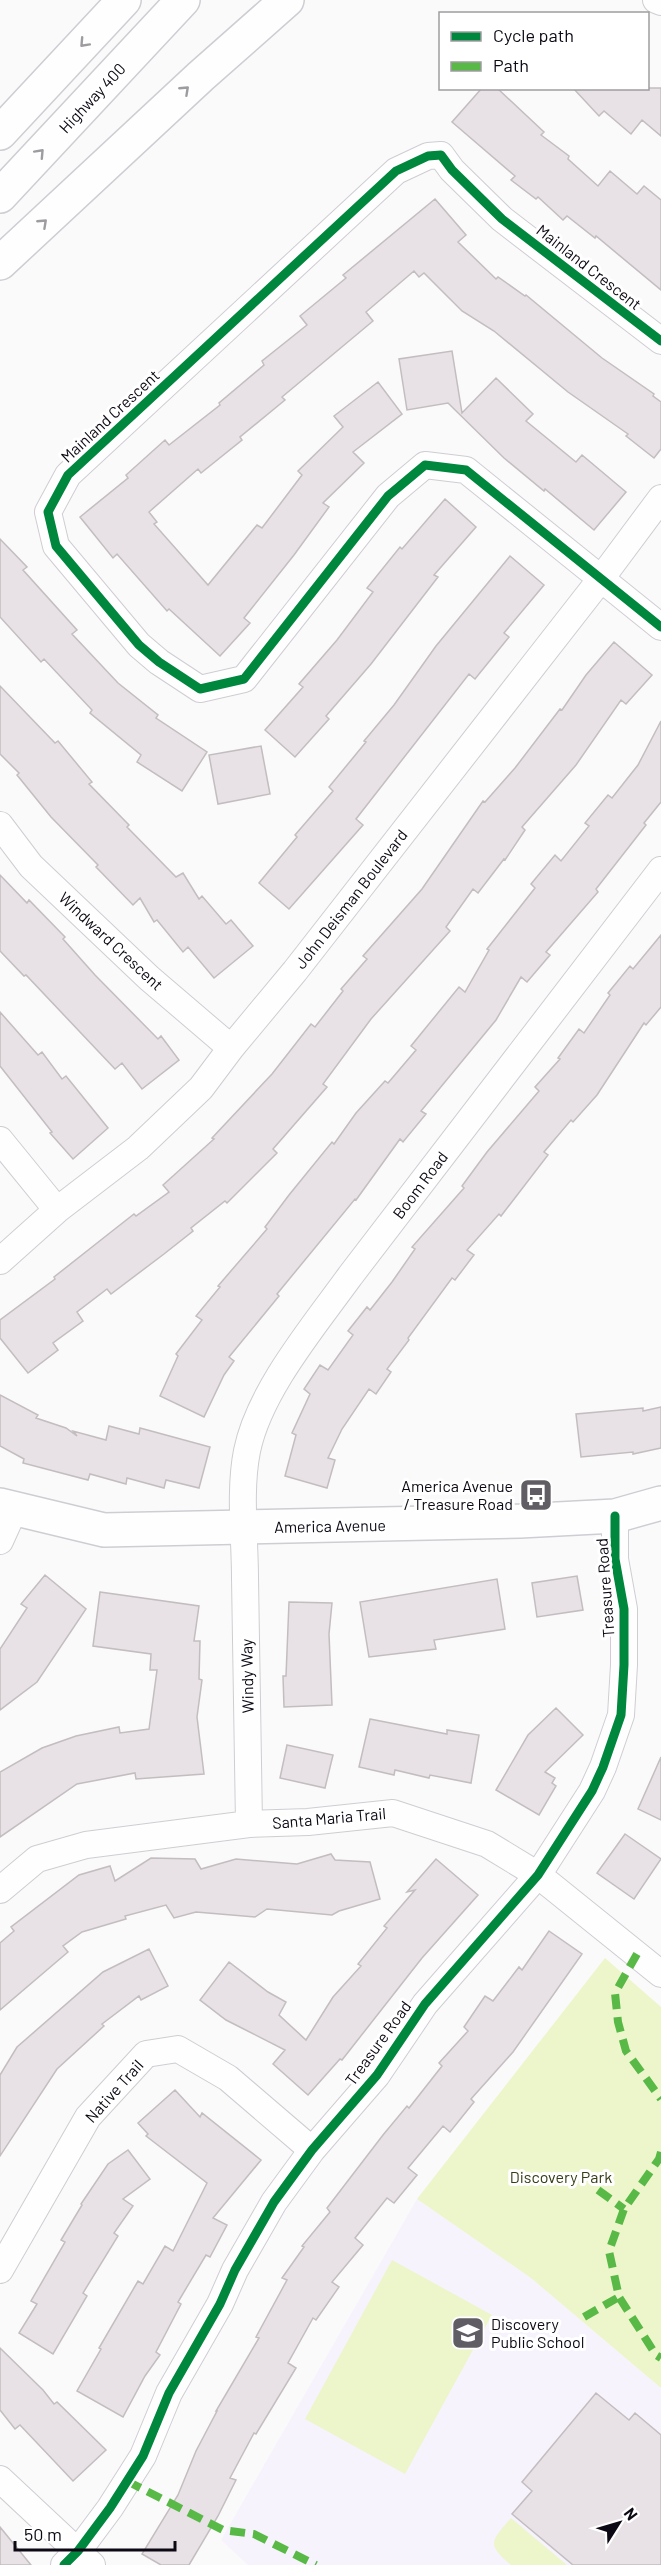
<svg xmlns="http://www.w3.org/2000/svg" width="661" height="2565" font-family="Barlow,sans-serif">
	<rect width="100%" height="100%" fill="#fafafa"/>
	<path fill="#f7f3fd" d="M417,2199L531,2278L661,2388V2565H248L221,2540Z"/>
	<path fill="#edf5ca" d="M605,1958L661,2007V2388L531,2278L417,2199Z
		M392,2260L492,2315L405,2474L305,2419Z
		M511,2518L567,2565H511C486,2544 491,2541 511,2518Z"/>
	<path fill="#e8e1e5" stroke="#c3bdc0" stroke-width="1.5" d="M482,88H497L544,132L541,135L569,156L568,159L598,186L610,171L637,194L644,186L661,200V290L596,236L595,238L567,216L563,220L538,197L536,199L511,180L515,176L452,122Z
		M573,88H661V136L642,120L631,134L604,111L599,116Z
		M435,199L466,235L458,242L496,279L498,277L525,296L526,295L602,358L654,394L653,396L661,402V449L654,458L626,436L628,434L568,392L494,331L462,311L424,273L419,277L414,271L366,312L373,321L282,397L285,400L240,437L242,440L201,473L198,469L149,512L157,522L154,524L208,585L257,525L262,528L302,475L298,471L343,427L334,416L378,382L402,414L353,452L364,463L323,503L329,507L294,555L244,618L250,623L220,656L169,609L167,611L117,554L113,558L80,517L128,478L126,475L165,440L169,445L220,405L219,403L264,365L262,361L307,325L300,316L346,278L343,275Z
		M452,351L462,413L496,378L533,414L526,421L576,462L582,455L626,492L594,530L545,489L544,491L504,458L448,403L407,410L399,359Z
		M445,499L476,527L434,575L438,577L371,664L326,716L329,719L295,757L265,730L303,687L299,684L337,640L373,592L367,588L400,547L402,549Z
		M0,539L27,567L23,570L77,630L72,634L118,683L158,715L156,718L207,752L182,791L137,762L141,755L90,713L92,710L44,659L41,662L0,617Z
		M510,556L544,585L504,633L509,637L475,679L469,674L356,819L363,825L289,909L259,883L297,837L295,835L333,791L329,787L366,742L364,741L394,705L436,646Z
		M614,642L652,675L626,704L621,700L576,765L522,827L525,830L505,860L504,859L478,893L473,889L446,927L450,931L371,1019L323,1084L327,1087L273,1149L277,1153L227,1203L225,1201L191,1228L193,1231L164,1254L111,1294L107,1289L77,1312L83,1321L53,1343L58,1350L28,1373L0,1338V1320L55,1279L54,1277L111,1232L134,1214L136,1216L169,1192L163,1185L214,1139L212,1138L272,1074L311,1024L315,1027L343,991L341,989L367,959L363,956L422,889L483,801L485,802L515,768L560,709L562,710L586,675Z
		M0,686L55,743L58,741L92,782L89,784L129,825L127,827L176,877L183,873L199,899L202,896L226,924L231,920L253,946L214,978L188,947L183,952L157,920L154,922L140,898L133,905L96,867L98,865L51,817L17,775L19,773L0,754Z
		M661,721V802L644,823L646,825L596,889L598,892L546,952L550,955L527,982L521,977L496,1020L421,1111L426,1114L403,1142L400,1139L356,1200L355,1199L277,1294L279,1296L229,1357L234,1361L224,1375L204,1417L160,1396L178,1356L176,1354L202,1320L196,1316L220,1287L218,1286L267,1229L265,1227L289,1195L332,1142L334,1144L356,1113L385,1081L388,1083L416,1050L411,1046L459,987L465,992L489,950L487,949L535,888L531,884L555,855L561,861L589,826L585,823L608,795L612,798L638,765Z
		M261,746L270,794L218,804L209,755Z
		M0,875L27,903L29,900L65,937L63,939L95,975L158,1039L161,1036L179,1060L142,1089L122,1063L115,1069L26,975L24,976L0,951Z
		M661,935V1007L646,1025L644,1023L597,1095L573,1122L571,1120L544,1152L548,1155L501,1216L499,1214L467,1250L474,1255L455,1280L452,1278L408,1338L409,1340L387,1369L391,1372L376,1394L369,1389L342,1429L328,1458L335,1460L327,1488L285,1476L296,1435L292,1433L310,1394L304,1389L320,1365L328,1370L353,1335L348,1331L367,1307L370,1310L392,1282L415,1249L412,1247L464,1188L462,1186L487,1152L539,1091L535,1087L560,1059L558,1058L579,1029L584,1033L610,995L608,993L630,966L633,969Z
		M0,1012L38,1055L42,1052L62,1079L66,1076L108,1128L73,1159L50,1133L52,1132L0,1066Z
		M0,1395L38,1415L36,1418L66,1428L77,1436L73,1431L106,1440L109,1426L139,1434L140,1428L210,1447L199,1488L166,1480L164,1488L127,1478L126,1484L90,1474L88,1480L23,1463L24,1459L0,1446Z
		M661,1407V1448L633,1454V1452L581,1457L576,1414L643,1408V1411Z
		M45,1575L86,1609L37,1682L0,1710V1649L27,1608L21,1604Z
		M577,1576L583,1610L537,1617L532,1583Z
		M497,1579L505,1629L434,1640L436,1649L369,1657L360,1602Z
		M100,1592L199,1606L194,1641H200L199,1679L202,1680L197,1717L204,1774L136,1779L135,1773L77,1784L0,1837V1772L42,1748L76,1736L119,1727L120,1733L149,1729L157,1670H150L151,1654L93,1646Z
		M289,1602L332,1603L329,1634L332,1705L284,1707L283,1676H286Z
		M556,1708L583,1735L545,1772L555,1778L552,1783L556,1786L539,1815L496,1790L528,1735Z
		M370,1719L447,1734V1730L479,1735L471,1783L430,1775L429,1778L395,1770L394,1775L359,1767Z
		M287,1745L333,1755L325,1788L280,1778Z
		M661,1757V1820L638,1809Z
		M625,1834L661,1859L634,1899L597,1873Z
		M331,1854L335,1860L370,1862L380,1899L339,1911L332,1915L267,1909L255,1917L196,1912L174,1918L166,1905L125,1916L126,1919L82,1932L63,1946L68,1952L0,2010V1943L14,1931L11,1927L79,1875L110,1866L115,1881L151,1858L195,1859L201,1869L236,1859L297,1864Z
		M436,1859L478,1895L422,1958L342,2060L340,2059L308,2095L273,2064L285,2050L226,2020L200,2000L229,1962L268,1992L286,2002L279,2015L306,2040L333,1997L361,1966L358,1964L387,1928L384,1926L415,1890L407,1892Z
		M549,1931L582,1954L513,2052L471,2099L474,2102L450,2132L443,2126L408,2168L417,2175L394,2203L387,2198L355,2238L363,2245L332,2282L339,2287L316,2320L313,2318L288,2363L296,2368L256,2434L254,2433L230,2478L236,2480L218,2516L189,2565H161L142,2554L178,2495L196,2451L217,2411H216L259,2338L256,2337L287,2280L282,2278L304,2247L302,2246L330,2212L327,2208L383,2135L407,2106L409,2108L442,2066L439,2063L468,2031L464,2027L485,1996L493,2001L519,1967L522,1970Z
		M149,1949L168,1986L141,2000L139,1996L102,2024L104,2026L57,2069L0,2156V2075L17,2047L103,1972Z
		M175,2090L200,2117L202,2113L261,2160L213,2218L227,2225L210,2257L206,2255L178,2302L181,2304L156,2352L160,2355L145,2376L123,2417L77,2391L101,2349L99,2348L138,2281L143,2284L165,2246L173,2251L207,2183L146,2136L148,2134L138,2123Z
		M128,2150L150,2179L123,2199L133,2206L114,2233L118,2236L83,2293L87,2296L53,2354L19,2333L37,2304L31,2301L65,2242L61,2240L82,2205L81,2204L108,2164Z
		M0,2348L43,2390L54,2404L57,2402L106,2450L73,2481L20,2425L15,2429L0,2410Z
		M596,2393L629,2420L635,2413L661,2435V2565H573L512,2514L532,2491L522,2482Z
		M0,2527L31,2565H0Z"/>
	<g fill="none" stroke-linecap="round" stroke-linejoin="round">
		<defs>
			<path id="street" d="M656,0L661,2
				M661,341L502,219L452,170L441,155L428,156L396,171L68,475L48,512L56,546L139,645L159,662L200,689L244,679L388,496L425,465L466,470L661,627
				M0,825L31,866L149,978L231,1048
				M0,1140L57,1210
				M0,1261L57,1210L138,1148L201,1088L231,1048L295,971L600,580L661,498
				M0,1541L14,1510
				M249,1824C248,1742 247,1660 245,1578C245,1538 239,1491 247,1451C259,1391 314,1326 350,1276L661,870
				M0,1890L37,1859L86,1845L249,1824L308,1822L393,1813L487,1844L538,1875L661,1974
				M0,2270L88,2117L146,2054L178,2049L228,2078L312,2150
				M0,2479L92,2565
				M64,2565L78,2551L110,2508L143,2456L169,2393L220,2304L235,2270L274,2202L312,2150L377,2075L425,2004L538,1875L592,1791L603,1767L621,1715L624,1665V1609L615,1559V1516"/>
			<path id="secondary" d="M0,1505L104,1530L520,1521L615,1516L661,1503"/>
			<path id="highway" d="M0,133L124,0
				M0,196L183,0
				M0,263L201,76L287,0"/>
		</defs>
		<use href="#street" stroke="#cfcdd3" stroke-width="28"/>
		<use href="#secondary" stroke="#cfcdd3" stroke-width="36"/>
		<use href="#highway" stroke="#cfcdd3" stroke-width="36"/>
		<use href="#street" stroke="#fefefe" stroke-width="26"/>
		<use href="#secondary" stroke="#fefefe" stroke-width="33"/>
		<use href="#highway" stroke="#fefefe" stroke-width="33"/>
		<path stroke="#58b947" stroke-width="8" stroke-dasharray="15 8" stroke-linecap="butt" d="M637,1954L615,1993L618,2022L626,2051L661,2099
			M661,2152L659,2159L624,2209L609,2251L619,2297L656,2355L661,2358
			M598,2190L624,2209
			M584,2317L619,2297
			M127,2481L223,2530L254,2534L316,2565"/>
		<defs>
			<path id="cycleway" d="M661,341L502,219L452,170L441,155L428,156L396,171L68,475L48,512L56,546L139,645L159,662L200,689L244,679L388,496L425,465L466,470L661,627
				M64,2565L78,2551L110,2508L143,2456L169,2393L220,2304L235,2270L274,2202L312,2150L377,2075L425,2004L538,1875L592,1791L603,1767L621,1715L624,1665V1609L615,1559V1516"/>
		</defs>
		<use href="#cycleway" stroke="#fff" stroke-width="13"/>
		<use href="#cycleway" stroke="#00873e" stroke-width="9"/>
	</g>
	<defs><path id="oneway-chevron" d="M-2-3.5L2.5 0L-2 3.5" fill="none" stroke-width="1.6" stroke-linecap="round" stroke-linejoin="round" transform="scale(1.5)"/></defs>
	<g stroke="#9e9ca0">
		<use href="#oneway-chevron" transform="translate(84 43) rotate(133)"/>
		<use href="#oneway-chevron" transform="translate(185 90) rotate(-43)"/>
		<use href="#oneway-chevron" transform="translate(40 153) rotate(-47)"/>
		<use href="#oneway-chevron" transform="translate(43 223) rotate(-43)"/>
	</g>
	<defs>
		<symbol id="bus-square" viewBox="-11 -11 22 22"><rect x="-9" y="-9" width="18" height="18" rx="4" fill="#605d64" stroke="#fff"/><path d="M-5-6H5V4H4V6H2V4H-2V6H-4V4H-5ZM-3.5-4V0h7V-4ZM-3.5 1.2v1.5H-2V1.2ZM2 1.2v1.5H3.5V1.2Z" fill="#fff"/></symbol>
		<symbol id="school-square" viewBox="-11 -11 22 22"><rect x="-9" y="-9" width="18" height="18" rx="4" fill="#605d64" stroke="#fff"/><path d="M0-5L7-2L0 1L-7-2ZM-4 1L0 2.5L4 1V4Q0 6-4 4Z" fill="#fff"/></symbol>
	</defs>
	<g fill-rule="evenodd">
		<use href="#bus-square" x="517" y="1476" width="38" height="38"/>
		<use href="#school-square" x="449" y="2314" width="38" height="38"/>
	</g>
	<g text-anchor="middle" stroke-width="6" stroke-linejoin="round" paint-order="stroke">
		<g font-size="16" fill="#0d0914" stroke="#fff">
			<text transform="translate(92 98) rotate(-47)" y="6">Highway 400</text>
			<text transform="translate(589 267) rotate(38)" y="6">Mainland Crescent</text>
			<text transform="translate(110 416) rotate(-43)" y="6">Mainland Crescent</text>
			<text transform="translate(351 899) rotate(-52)" y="6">John Deisman Boulevard</text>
			<text transform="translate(111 941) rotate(43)" y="6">Windward Crescent</text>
			<text transform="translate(420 1185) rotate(-53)" y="6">Boom Road</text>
			<text transform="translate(330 1526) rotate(-1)" y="6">America Avenue</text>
			<text transform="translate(605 1588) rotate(-94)" y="6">Treasure Road</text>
			<text transform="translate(247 1676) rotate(-91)" y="6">Windy Way</text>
			<text transform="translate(329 1818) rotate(-5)" y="6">Santa Maria Trail</text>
			<text transform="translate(378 2043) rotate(-54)" y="6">Treasure Road</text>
			<text transform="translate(114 2091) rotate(-48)" y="6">Native Trail</text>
		</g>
		<g font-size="16" fill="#0d0914" stroke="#fff" text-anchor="end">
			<text x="513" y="1492">America Avenue<tspan x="513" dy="18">/ Treasure Road</tspan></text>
			<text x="491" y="2330" text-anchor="start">Discovery<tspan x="491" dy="18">Public School</tspan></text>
		</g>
		<g font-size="16" fill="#373c15" stroke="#fff">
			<text x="561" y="2183">Discovery Park</text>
		</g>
	</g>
	<rect x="439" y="12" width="210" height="78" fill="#ffffff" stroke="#9e9da1" stroke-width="1.5"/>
	<rect x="451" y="32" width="30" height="9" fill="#00873e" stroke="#9e9da1" stroke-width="1.5"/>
	<text x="493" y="42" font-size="18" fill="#0d0914">Cycle path</text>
	<rect x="451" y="62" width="30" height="9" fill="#58b947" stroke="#9e9da1" stroke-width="1.5"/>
	<text x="493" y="72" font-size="18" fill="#0d0914">Path</text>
	<g transform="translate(619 2523) rotate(53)" stroke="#ffffff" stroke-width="4.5" paint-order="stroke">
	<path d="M0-4.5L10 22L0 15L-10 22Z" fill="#0d0914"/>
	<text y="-9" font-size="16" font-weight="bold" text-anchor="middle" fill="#0d0914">N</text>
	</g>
	<path d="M15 2541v9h160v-9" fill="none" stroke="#0d0914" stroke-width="3"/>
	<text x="24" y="2541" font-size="18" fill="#0d0914" stroke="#ffffff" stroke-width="4.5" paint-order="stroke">50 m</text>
</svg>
